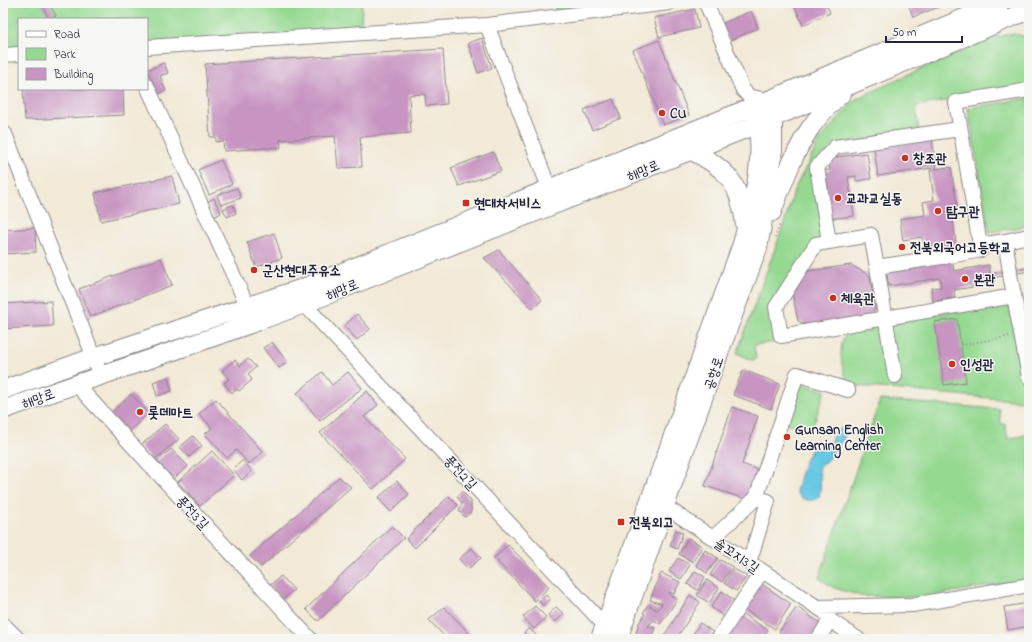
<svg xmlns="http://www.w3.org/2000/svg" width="1032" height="642" font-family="'Indie Flower','Poor Story',sans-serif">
	<rect width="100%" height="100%" fill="#f6f6f2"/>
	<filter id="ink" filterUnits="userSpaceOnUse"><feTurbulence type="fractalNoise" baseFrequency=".025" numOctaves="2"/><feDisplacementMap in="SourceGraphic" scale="8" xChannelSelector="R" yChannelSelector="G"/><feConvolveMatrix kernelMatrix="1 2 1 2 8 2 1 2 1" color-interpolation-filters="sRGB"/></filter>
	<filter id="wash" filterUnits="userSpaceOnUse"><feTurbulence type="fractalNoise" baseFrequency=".012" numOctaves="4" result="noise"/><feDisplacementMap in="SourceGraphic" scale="16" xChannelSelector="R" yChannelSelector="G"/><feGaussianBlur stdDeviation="0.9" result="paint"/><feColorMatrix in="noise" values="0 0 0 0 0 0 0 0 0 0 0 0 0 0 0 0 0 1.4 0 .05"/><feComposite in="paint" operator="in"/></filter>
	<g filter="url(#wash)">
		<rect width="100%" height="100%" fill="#f2e9d6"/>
		<path fill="#95d991" stroke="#5c7e66" d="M3,3H362L361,33L147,47V19H19V54L3,55Z
			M555,3H625L555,11Z
			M1008,34C1017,34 1023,34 1029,41V82L1026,86L1016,89L916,106L919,132L835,144L814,167L825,239L770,307L776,342L754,345L756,359L752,360L737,353L785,221L795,188L821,138L856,99L909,74L986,41Z
			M1029,98V226L989,232L968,108Z
			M1008,300L1025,396L1022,401L857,386C855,385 851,384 849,382C841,373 838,345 845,335C846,334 848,332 850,331Z
			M800,383L825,391L811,432L786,423Z
			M880,400L999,409L1001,424H1005L1008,439L1029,434V579L924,597H895L861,596L834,588L819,578Z"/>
		<path fill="#64c7e2" stroke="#43748e" d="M842,428L845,429L844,438L828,459L818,468C821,476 821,489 819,497C810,503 800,500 796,491C800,477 803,459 813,448C829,449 830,446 834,432Z"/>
		<g id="blocks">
			<path fill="#c895c2" d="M41,3H49L56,16L49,19Z
				M793,3H826L830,13L803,25Z
				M908,3H949L913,17Z
				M695,9L699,28L659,37L654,18Z
				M751,11L758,28L729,41L721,24Z
				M482,38L492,68L478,73L468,43Z
				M659,40L689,115L663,125L633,50Z
				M443,49L447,104L426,106L425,94L409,95L411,133L360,137L362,167L338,168L335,136L280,140L281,147L224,151L223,141L216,142V137H210L205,64Z
				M164,63L168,73L160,76L166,91L158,94L147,70Z
				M23,89H123L124,115L25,120Z
				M613,99L621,118L592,130L584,110Z
				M932,140L936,168L935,169L951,167L957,206L951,207L957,249L952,259L954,271L989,265L990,274L1029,268V271L991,278L992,284L954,290L955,298L933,301L931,288L941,287L940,278L889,286L886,269L925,254L922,237L903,240L900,219L925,215L923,202L934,200L930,170H932V168L878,176L874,148Z
				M493,152L501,171L459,186L451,168Z
				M867,153L871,179L856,181V176L848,177L854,216L828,219L821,171L830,170L828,158Z
				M6,158L7,182H3V159Z
				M221,160L232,184L209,195L198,170Z
				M172,176L179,204L101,221L95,193Z
				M237,188L241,198L221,205L217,195Z
				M214,198L221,213L214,217L207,202Z
				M233,205L236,213L227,217L223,209Z
				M35,228L36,252L3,254V230Z
				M274,233L282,258L256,267L247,242Z
				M499,250L542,300L533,309L484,258Z
				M161,258L172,285L90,317L79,289Z
				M851,265L870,276L875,309L867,320L817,329L798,321L791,287L801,272Z
				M51,301L53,326L3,329V304Z
				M357,314L370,329L357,340L344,326Z
				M957,319L966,382L944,385L935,322Z
				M272,342L287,362L279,368L263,348Z
				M248,359L256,367L248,374L252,380L239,391L237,389L232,393L224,383L229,379L222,371L235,360L240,366Z
				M743,370L780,384L771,409L733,395Z
				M322,372L332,385L348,372L362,388L320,421L297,393Z
				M168,377L172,391L157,396L153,382Z
				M367,391L378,405L364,417L405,459L373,489L320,433Z
				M131,394L149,413L126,434L109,415Z
				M216,399L263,452L249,464L236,450L227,458L205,434L212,428L199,414Z
				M732,407L758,416L742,464L759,470L749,500L705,486Z
				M165,424L179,439L153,461L140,446Z
				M193,436L202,446L189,457L180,447Z
				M171,449L188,466L170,482L154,463Z
				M212,451L234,475L200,506L178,482Z
				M243,460L252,471L242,480L233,469Z
				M339,477L351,487L261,567L250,556Z
				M397,481L409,494L391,512L378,498Z
				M462,491L471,501V512L465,517L459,511L462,503L457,497Z
				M449,496L458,505L415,548L406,539Z
				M392,526L404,538L318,621L306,609Z
				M676,530L683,533L677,549L670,546Z
				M688,538L702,546L693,562L679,554Z
				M508,545L549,587L535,601L494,558Z
				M471,548L481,558L468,569L459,559Z
				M705,550L718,558L707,573L696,565Z
				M678,558L690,565L681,579L669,571Z
				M720,560L733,567L722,582L710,575Z
				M734,569L747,576L736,591L724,583Z
				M695,571L705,577L698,590L687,584Z
				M661,573L680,582L674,594L670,592L669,594L677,600L660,624L654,620L648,626L655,628L651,639H634L639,623L645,614L643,613L648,605L657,610L662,604L650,600Z
				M281,576L294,590L282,600L269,586Z
				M707,580L719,588L709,603L697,595Z
				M759,582L791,604L775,629L742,608Z
				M722,591L736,602L724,617L711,607Z
				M546,595L550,600L543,606L539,601Z
				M690,595L700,602L676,639H662Z
				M1029,603V626L1008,630L1004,607Z
				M535,606L546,617L534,629L523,617Z
				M444,607L475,639H447L429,620Z
				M556,607L564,614L555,622L548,615Z
				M797,607L823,625L813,639H789L779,632Z
				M739,612L768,630L763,639H722Z
				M700,623L713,632L708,639H690Z
				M529,628L540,639H529L524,633Z"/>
		</g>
	</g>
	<g filter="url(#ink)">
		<use href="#blocks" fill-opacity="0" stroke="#8a8688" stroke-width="1"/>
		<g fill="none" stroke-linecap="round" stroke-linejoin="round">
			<defs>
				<path id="minor" d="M706,3L743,90L750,97L768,100
					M147,47L487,25
					M3,55L19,54
					M147,86L252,316
					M3,134H5L101,375
					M549,188L487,25L669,3
					M1005,241L980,245L956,102L1029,90
					M829,242L817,167L835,147L960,129
					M944,257L981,250L980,245
					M877,267L871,235L816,244L776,307L781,336L1014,296
					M1010,271L1005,241L1029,236
					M1010,274L1029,377
					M304,304L610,631
					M895,376L877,267L942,257
					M76,384L310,639
					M666,507L826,613L830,620L858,639
					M713,538L756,498L797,374L848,390
					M749,563L768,501L756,498
					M817,607L912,605L1029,585
					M3,624L18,639
					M718,639L762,571
					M818,639L830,620"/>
				<path id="major" d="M692,151C728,169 740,184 745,225
					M772,212C782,185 793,155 809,130C818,116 830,104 842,93
					M3,390L94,357L303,288L752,107L1000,3
					M3,410C103,374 205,342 304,304L758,124L1029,10
					M600,639L742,244C752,205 768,153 754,113
					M618,639L719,353L758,248L765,209L773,149V117L770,107"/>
			</defs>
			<use href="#minor" stroke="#8a8688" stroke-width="16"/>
			<use href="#major" stroke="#8a8688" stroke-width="20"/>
			<path stroke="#8a8688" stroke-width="2" stroke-dasharray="1 3" stroke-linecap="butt" d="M775,238L780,224
				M961,345L1011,336"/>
			<use href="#minor" stroke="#fff" stroke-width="14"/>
			<use href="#major" stroke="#fff" stroke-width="18"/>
		</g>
	</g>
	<g fill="#c8321e" stroke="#f6f6f2" stroke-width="1.5">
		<circle cx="662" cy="113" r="4"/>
		<circle cx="905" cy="158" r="4"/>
		<circle cx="838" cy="198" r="4"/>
		<rect x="462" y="199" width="8" height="8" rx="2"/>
		<circle cx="938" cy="211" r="4"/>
		<circle cx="902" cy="247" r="4"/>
		<circle cx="254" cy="270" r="4"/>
		<circle cx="965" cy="279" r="4"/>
		<circle cx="833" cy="298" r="4"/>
		<circle cx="952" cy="364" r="4"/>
		<circle cx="140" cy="412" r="4"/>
		<circle cx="787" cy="437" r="4"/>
		<rect x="617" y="518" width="8" height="8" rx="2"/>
	</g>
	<g text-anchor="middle" stroke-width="3" stroke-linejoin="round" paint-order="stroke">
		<g font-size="14" font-weight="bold" fill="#22223b" stroke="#f6f6f2" text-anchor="start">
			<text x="670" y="118">CU</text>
			<text x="913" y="163">창조관</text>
			<text x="846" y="203">교과교실동</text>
			<text x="474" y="208">현대차서비스</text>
			<text x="946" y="216">탐구관</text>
			<text x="910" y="252">전북외국어고등학교</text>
			<text x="262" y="275">군산현대주유소</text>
			<text x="973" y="284">본관</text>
			<text x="841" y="303">체육관</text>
			<text x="960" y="369">인성관</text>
			<text x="148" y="417">롯데마트</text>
			<text x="795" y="434">Gunsan English<tspan x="795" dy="16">Learning Center</tspan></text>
			<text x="629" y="527">전북외고</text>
		</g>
		<g font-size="14" fill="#22223b" stroke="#f6f6f2">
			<text transform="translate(643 170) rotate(-22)" y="5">해망로</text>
			<text transform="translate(342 289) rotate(-22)" y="5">해망로</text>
			<text transform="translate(713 373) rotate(-71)" y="5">공항로</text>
			<text transform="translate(38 398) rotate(-20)" y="5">해망로</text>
			<text transform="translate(461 472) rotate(47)" y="5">풍전2길</text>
			<text transform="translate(193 512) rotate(47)" y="5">풍전3길</text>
			<text transform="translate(737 555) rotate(34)" y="5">솔꼬지3길</text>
		</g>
	</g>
	<rect width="1032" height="642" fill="none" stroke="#f6f6f2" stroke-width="16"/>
	<rect x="18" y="18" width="130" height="72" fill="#f6f6f2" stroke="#a1a1a9"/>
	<rect x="26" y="31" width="20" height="6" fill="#ffffff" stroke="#a1a1a9"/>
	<text x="54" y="38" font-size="12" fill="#22223b">Road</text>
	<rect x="26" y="48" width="20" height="12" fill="#95d991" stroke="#a1a1a9"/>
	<text x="54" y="58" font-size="12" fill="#22223b">Park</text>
	<rect x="26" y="68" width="20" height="12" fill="#c895c2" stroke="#a1a1a9"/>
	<text x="54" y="78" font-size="12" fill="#22223b">Building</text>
	<path d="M886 36v6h76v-6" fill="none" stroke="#22223b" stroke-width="2"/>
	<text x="892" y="36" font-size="12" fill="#22223b" stroke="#f6f6f2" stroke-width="3" paint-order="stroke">50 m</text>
</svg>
